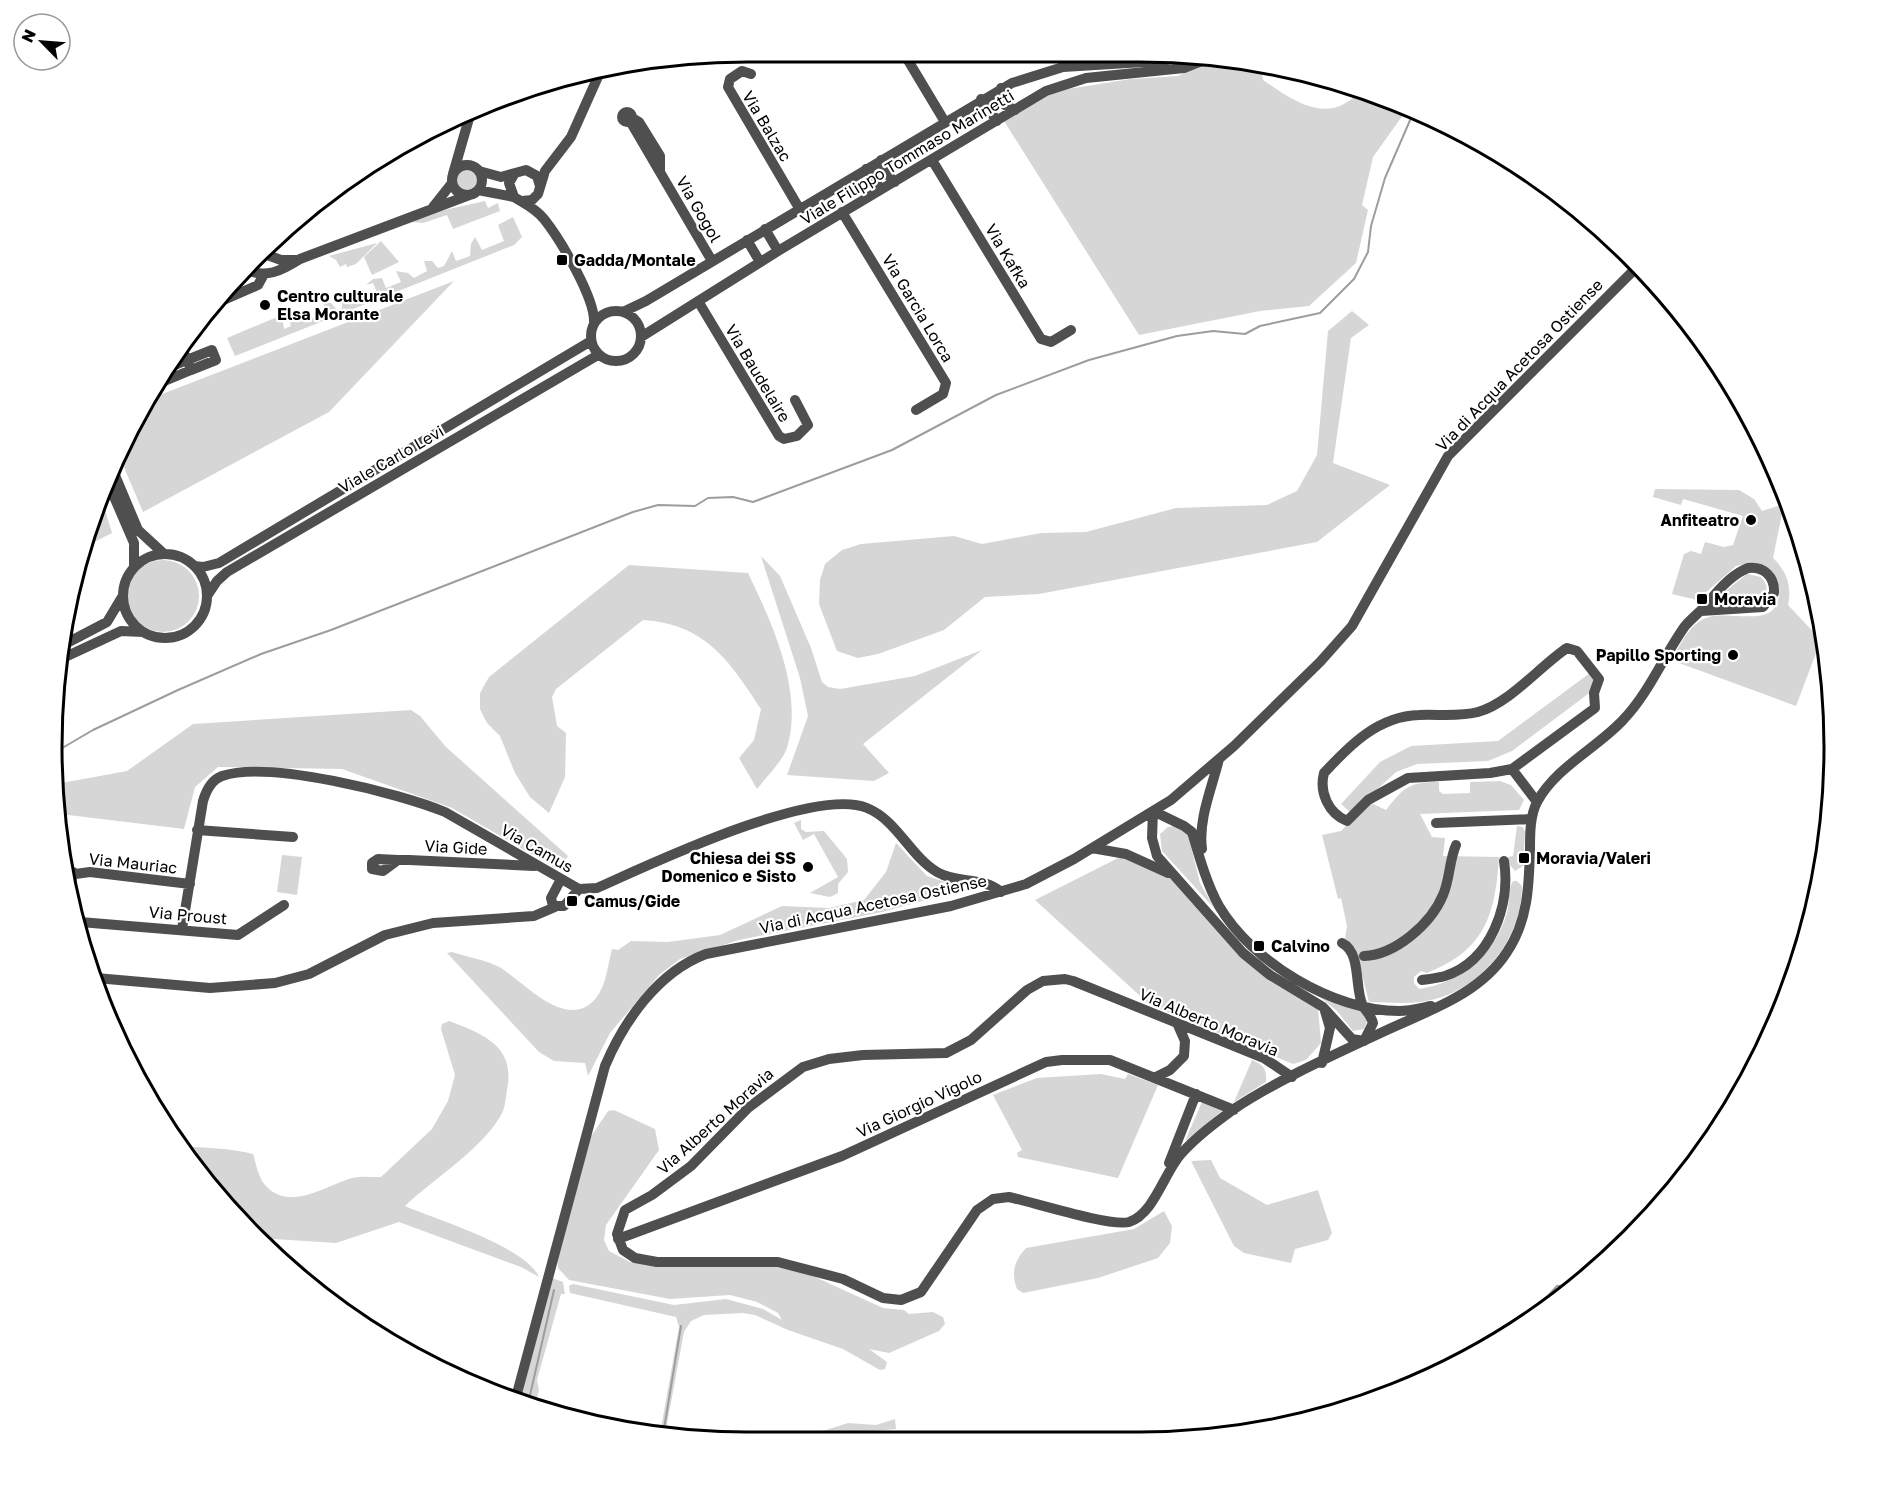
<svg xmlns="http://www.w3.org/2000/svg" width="1885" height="1494" font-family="'Golos Text',sans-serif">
	<rect width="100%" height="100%" fill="#fff"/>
	<path fill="#d6d6d6" d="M1212,58L1261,68L1263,80C1295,102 1331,128 1362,88L1404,107L1403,115L1373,157L1362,205L1368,210L1356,263L1309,306L1260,311L1139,335L1004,121L1047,96L1068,89L1131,79L1178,76Z
		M455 179a11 11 0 1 1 22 0a11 11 0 1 1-22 0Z
		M485,201L488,208L498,203L500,211L453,229L447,215L423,223L412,222L431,213Z
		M513,217L522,237L514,245L235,356L227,338L282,315L284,329L291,326L288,315L298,311L303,322L326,313L323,302L331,303L337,310L342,308V295L349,291L353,302L377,292L373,283L366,285L373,279L382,278L386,288L401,282L396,271L408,273L414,278L427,271L424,261H432L438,268L444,266L452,251L456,261L470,256L471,244L475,237L482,250L504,241L498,225Z
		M381,241L399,262L372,275L364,257Z
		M377,243L356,264L347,267L346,264L340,267L336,260L329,256Z
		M454,281L329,412L143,512L120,458L144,401Z
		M1352,311L1369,325L1351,338L1333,463L1390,485L1317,542L1039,594L985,597L944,630L878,654L858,658L837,651L819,604L820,580L825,564L842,550L861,544L954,536L982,544L1041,533L1086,532L1176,508L1267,505L1297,491L1317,455L1328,331Z
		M1655,489L1739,490L1754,499L1762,511L1784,504L1773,558C1787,571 1792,587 1788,605L1821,640L1796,706L1671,660C1680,646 1689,624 1706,618C1730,608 1783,634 1779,586L1748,563L1736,566L1697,600L1672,594L1684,554L1691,551L1701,554L1705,542L1724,547L1733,545L1743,516L1683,499L1681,505L1653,497Z
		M102,500L112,533L82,548Z
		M761,556L780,576L811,648L822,682L828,687L840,689L915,676L982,650L863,744L889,773L874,781L787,775L808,716L800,678Z
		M127 596a36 36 0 1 1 72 0a36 36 0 1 1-72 0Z
		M629,565L748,573C772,623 804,691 787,748C782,762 766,777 757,789L739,758L754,740L761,709C729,660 705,624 643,620L556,689L552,697L557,726L566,733L565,777L549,813L530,797L515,773L500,736L487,723L480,709V693L489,677Z
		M1747,574L1761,577C1770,587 1767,594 1760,603L1726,605L1722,600L1723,593Z
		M1590,673L1595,681L1592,691L1512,751L1488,761L1417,764L1396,772L1351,813L1341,804L1380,762L1411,746L1498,741Z
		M411,710L420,716L446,747L568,856L559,870L452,808L342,769L218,767L195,787L184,829L60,814L56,784L127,771L193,724Z
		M1500,781L1511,785L1524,800L1519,810L1420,814L1432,837L1445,838L1443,856L1499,857C1495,916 1485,950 1427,973L1421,971L1414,977V983L1419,989C1461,983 1495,954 1507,913C1510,902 1507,891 1513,881H1517L1522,886C1522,942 1476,996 1420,1002C1403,1004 1386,1002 1369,1002L1355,948L1345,939L1347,926L1341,898L1338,899L1322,835L1341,831L1369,802L1386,810C1404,787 1409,782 1439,782V791L1443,794L1470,793V782Z
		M801,820V829L806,832L824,831L847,859L848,872L838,884V893L830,897L810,893L838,877L814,834L803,840L794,823Z
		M1175,826L1185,830L1188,835L1200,883L1214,908L1162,851L1160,834L1168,827Z
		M1517,826L1523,827L1525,832L1523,866L1515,871L1509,864L1508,857L1513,856Z
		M896,843L927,876L967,889L882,912L739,940L680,959L659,975L610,1033L588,1076L585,1063L554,1061L539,1052L447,953L452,952C467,957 487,960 501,968C526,984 568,1032 596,998C606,986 608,964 612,949L618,950L631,941L668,942L720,935L782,906L829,908L864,900L886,872Z
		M1126,854L1181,882L1243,953L1318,1008L1321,1043L1306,1060L1293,1064L1150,1005L1035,900Z
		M282,855L302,857L297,895L277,892Z
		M1318,995L1361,1011L1368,1019L1364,1029L1353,1031L1337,1011Z
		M449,1021C480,1033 513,1044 508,1084C506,1093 506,1103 503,1111C487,1146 433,1179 405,1206C437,1220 525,1246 539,1277L521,1267L399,1222L336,1243L258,1238L223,1206L180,1146C204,1148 230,1148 253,1154C256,1163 257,1172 262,1181C286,1215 324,1186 352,1178C361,1176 372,1177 381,1177L432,1129L448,1101L455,1075L441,1029L442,1024Z
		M1252,1060C1264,1065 1267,1069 1266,1082L1234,1102Z
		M1101,1074L1125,1079L1128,1074L1158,1085L1118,1178L1018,1157L1017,1153L1022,1150L993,1095L1037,1078Z
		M1202,1102L1223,1110L1185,1141Z
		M614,1110L655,1129L659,1150L606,1225L604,1240L609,1251L630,1262L676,1266H791L883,1308L904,1310L909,1314L933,1312L943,1317L945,1324L939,1331L889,1353L869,1349L887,1362L885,1369L880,1370L843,1349L788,1330L755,1315L743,1313L704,1315L691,1321L684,1332L665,1435L660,1434L679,1327L676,1317L570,1293L569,1286L573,1284L674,1305L726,1299L763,1309L782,1320L778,1313L757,1302L730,1295L670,1299L569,1280L558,1268L557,1259L588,1141L608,1111Z
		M1211,1160L1220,1178L1267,1205L1318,1190L1332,1233L1328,1240L1295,1249L1291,1263L1244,1253L1234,1246L1191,1161Z
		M1164,1211L1172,1226L1170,1243L1158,1258L1098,1278L1023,1293L1017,1289C1011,1273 1014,1261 1026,1248L1134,1229Z
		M552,1278L563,1282L565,1294H561L537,1380L539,1390L535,1407L520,1402Z
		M895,1419L896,1429L864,1432L857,1436V1443L842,1439L754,1443L826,1430L848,1423L876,1425Z"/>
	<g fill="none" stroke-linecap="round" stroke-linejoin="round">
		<path stroke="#9d9d9d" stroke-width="2" d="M52,754L93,730L178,690L261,654L331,630L633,512L658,505L695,506L708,498L733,497L753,502L892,450L996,395L1089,360L1177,336L1213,331L1245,334L1260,326L1320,313L1354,279L1368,252L1371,226L1385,178L1411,118L1412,111
			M1524,1322L1557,1286L1576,1285
			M528,1404L554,1290
			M663,1435L681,1326"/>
		<path stroke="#4f4f4f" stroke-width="10" d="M903,52L945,122
			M751,74L742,71L730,79L728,87L799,208
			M1001,88L999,102L1015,110
			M981,99L997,121
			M622 117a5 5 0 1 1 10 0a5 5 0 1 1-10 0Z
			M881,160L885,172L895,182
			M932,160L1041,339L1051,342L1071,330
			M452 180a15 15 0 1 1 30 0a15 15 0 1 1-30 0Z
			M866,169L875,178L880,190
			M479,171L501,177L515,173
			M660,171V156L639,122L634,119L630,121L712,261
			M453,174L470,115
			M540,186L537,176L526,170L515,173L509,183L514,197C525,204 535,208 544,219C560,239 595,298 594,322
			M478,190L514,197
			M522,201L532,200L538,194L545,171L571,137L601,70
			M433,207L452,183
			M842,212L946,383L943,394L916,410
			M765,229L778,251
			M747,240L760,262
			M259,252L281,260H297
			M244,269C266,279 281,271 300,259L472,194
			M698,301L779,436L784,439L797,436L808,425L795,400
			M219,302L258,285L264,274
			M591 336a25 25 0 1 1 50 0a25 25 0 1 1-50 0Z
			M623,312L646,301L1012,83L1063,67L1160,61L1192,54
			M641,337L778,251L1046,91L1086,78L1184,68L1209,58
			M182,349L187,360L212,350L216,360L191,370
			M155,385L191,370L187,360L168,368
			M114,473L138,530L163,553
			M109,485L134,543V567
			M123 596a42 42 0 1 1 84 0a42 42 0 1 1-84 0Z
			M194,566L203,567L219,563L591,341
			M207,596L217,581L227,572L598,355
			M65,644L107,622L122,597
			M1567,648L1577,651L1599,679L1594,693L1595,708L1512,769L1490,773L1408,778L1368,800L1347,821C1328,813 1319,792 1324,773C1349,746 1378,716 1419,715C1437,714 1460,717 1478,712C1510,703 1540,666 1567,648Z
			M63,658L121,631L143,632
			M1512,769L1537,802
			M1153,811L1184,826L1192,832C1199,856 1207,885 1219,906C1252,962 1333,1011 1399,1011C1410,1011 1421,1008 1431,1006
			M1153,811L1152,838L1157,856L1243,953L1270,975L1323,1007L1352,1039L1364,1041
			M1436,823L1531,819
			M197,830L293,837
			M1092,848L1126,854L1168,873
			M1202,849C1198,819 1212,788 1219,759
			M398,860L378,859L372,863V869L383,871L398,860H409L534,866
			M68,875L90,872L190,884
			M561,879L551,898L553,906H564L579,889
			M70,890L73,872
			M80,922L238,935L284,905
			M182,929L203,801C206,791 211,780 222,776C268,760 399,793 445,812L579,889L597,888C651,864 814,786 867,808C897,820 910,856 937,872C957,884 983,876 1001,892
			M1342,943C1362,953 1354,989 1363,1006C1367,1013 1371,1015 1373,1023L1364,1041
			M1364,956C1395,955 1431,924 1443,895C1450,879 1449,861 1456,845
			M96,978L210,988L275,983L309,974L385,935L433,923L534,916L555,907
			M1422,980C1429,979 1438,978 1445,976C1491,961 1511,905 1504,861
			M1322,1063L1330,1028L1325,1011
			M1156,1077L1170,1070L1184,1056L1185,1041L1177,1023
			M1292,1077L1264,1058L1073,981L1065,979L1043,981L1027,990L971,1040L946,1053L863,1055L829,1059L803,1067L748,1108L691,1166L652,1195L625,1210L617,1234L623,1250L635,1258L657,1262H778L843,1279L883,1298L901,1300L921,1292L977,1210L993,1199L1009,1197C1032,1202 1111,1227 1129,1222C1154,1214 1164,1173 1181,1154C1196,1137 1215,1123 1234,1109C1279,1079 1338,1053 1387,1030C1430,1010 1480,994 1507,952C1528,921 1529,886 1530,849C1530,833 1530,816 1537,802C1556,767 1597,748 1623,720C1649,693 1663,657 1685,626C1692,618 1701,611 1708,603C1718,590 1732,574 1748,568C1764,566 1775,577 1774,593L1763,607L1701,611
			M1169,1163L1196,1094
			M618,1239L842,1156L1046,1062L1062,1060H1110L1234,1110
			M515,1401L605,1066C624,1021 658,972 706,954L951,906L1026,884L1074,859L1171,800L1234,746L1320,662L1352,626L1448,456L1637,267"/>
	</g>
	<g fill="#000" stroke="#fff" stroke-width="2">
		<rect x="556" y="254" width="12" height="12" rx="3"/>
		<circle cx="265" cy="305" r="6"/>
		<circle cx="1751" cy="520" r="6"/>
		<rect x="1696" y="593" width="12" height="12" rx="3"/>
		<circle cx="1733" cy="655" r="6"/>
		<rect x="1518" y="852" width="12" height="12" rx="3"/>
		<circle cx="808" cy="867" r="6"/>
		<rect x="566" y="895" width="12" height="12" rx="3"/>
		<rect x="1253" y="940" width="12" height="12" rx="3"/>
	</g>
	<g text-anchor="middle" stroke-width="4.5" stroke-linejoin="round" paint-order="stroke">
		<g font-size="16" fill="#000" stroke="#fff">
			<text transform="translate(767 126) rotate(59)" y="6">Via Balzac</text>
			<text transform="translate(907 157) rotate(-31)" y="6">Viale Filippo Tommaso Marinetti</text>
			<text transform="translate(699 209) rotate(60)" y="6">Via Gogol</text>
			<text transform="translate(1008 256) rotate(59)" y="6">Via Kafka</text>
			<text transform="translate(918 308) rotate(59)" y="6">Via Garcia Lorca</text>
			<text transform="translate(1519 365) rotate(-46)" y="6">Via di Acqua Acetosa Ostiense</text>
			<text transform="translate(758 373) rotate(59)" y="6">Via Baudelaire</text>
			<text transform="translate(391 459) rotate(-30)" y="6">Viale Carlo Levi</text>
			<text transform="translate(456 847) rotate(3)" y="6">Via Gide</text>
			<text transform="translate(537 848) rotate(30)" y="6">Via Camus</text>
			<text transform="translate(133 863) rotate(6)" y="6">Via Mauriac</text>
			<text transform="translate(873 904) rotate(-12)" y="6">Via di Acqua Acetosa Ostiense</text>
			<text transform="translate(188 915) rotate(5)" y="6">Via Proust</text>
			<text transform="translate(1209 1022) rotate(23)" y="6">Via Alberto Moravia</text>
			<text transform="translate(919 1104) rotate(-25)" y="6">Via Giorgio Vigolo</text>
			<text transform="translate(715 1121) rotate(-42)" y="6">Via Alberto Moravia</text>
		</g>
		<g font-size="16" font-weight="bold" fill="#000" stroke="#fff" text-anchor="start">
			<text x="574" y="266">Gadda/Montale</text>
			<text x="277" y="302">Centro culturale<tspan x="277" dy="18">Elsa Morante</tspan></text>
			<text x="1739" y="526" text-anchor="end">Anfiteatro</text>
			<text x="1714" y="605">Moravia</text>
			<text x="1721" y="661" text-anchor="end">Papillo Sporting</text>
			<text x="796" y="864" text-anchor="end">Chiesa dei SS<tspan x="796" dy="18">Domenico e Sisto</tspan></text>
			<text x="1536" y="864">Moravia/Valeri</text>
			<text x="584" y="907">Camus/Gide</text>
			<text x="1271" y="952">Calvino</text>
		</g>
	</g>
	<path d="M0 0H1885V1494H0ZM747 62H1139A685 685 0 0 1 1824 747V747A685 685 0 0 1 1139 1432H747A685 685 0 0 1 62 747V747A685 685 0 0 1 747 62Z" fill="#fff" fill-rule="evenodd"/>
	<path fill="none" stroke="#000" stroke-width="3" d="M747 62H1139A685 685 0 0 1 1824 747V747A685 685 0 0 1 1139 1432H747A685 685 0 0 1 62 747V747A685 685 0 0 1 747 62Z"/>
	<g transform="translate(42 42) rotate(295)"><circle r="28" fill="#ffffff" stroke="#999999" stroke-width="1.5"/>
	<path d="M0-4.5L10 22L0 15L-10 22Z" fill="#000000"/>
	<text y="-9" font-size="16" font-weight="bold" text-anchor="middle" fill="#000000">N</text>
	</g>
</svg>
